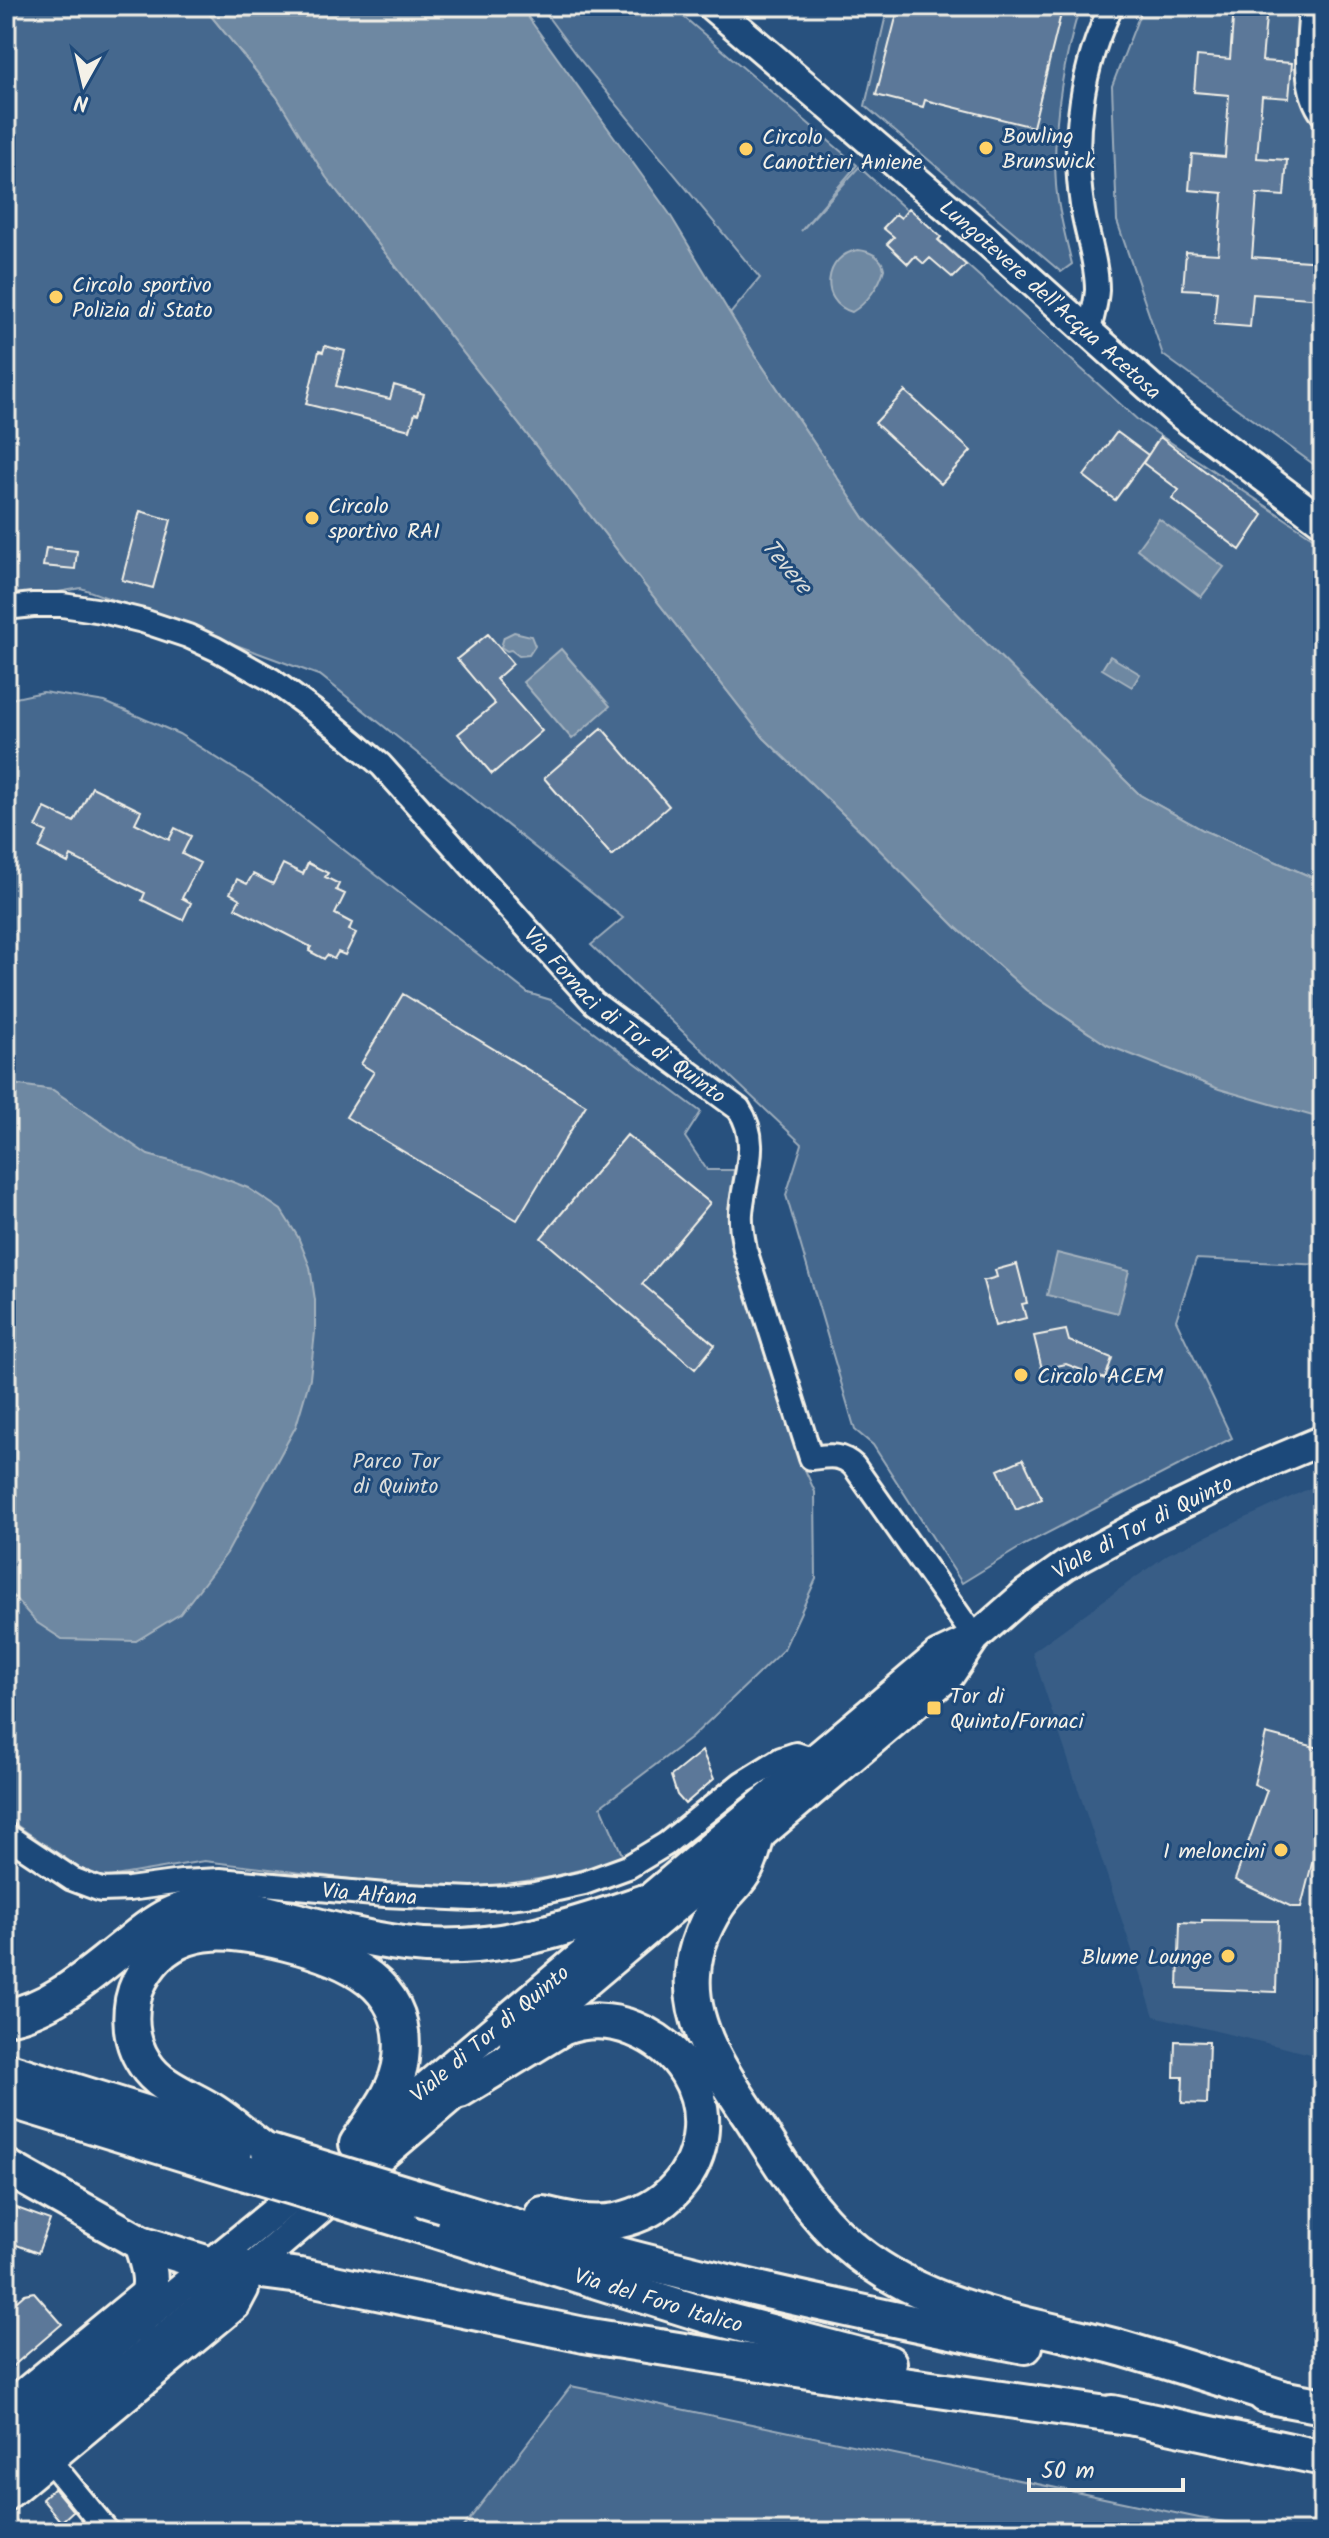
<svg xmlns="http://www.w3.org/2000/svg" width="1329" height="2538" font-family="Kalam,sans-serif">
	<rect width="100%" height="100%" fill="#28517e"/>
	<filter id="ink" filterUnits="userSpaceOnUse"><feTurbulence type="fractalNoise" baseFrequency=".0125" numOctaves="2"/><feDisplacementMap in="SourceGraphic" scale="16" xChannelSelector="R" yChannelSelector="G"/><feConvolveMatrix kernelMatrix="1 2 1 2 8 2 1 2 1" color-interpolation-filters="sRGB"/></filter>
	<g filter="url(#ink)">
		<path fill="#375d86" d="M1323,1482V2057L1154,2016L1032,1652L1168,1554Z"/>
		<path fill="#45688e" stroke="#9cacbb" stroke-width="2" d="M6,6H203L277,97L326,177L764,738L864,834L957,928L1026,990L1089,1033L1323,1110V1265L1196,1259L1176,1320L1232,1438L1024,1545L962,1583L873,1445L855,1430L786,1195L802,1144L591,945L623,918L321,676L81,588L6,601Z
			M540,6H671L857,165L801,231L859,167L1140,422L1323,544V882L1203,830L1140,795L977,634L865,519L755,355L730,314L760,278L576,55Z
			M888,6H1080C1063,63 1052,125 1056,185C1058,211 1066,238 1072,264L1061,272L865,106Z
			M1143,6H1323V471L1163,355L1117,221L1112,86Z
			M43,692L105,702L179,734L263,787L528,993L551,1000L701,1112L685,1137L707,1170H734L728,1211L733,1257L759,1322L768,1358L802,1463L815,1492L816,1579L784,1649L691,1738L601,1806L624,1859L551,1877L492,1886L439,1887L383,1883L204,1861L109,1877L90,1875L6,1818V700Z
			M571,2386L1199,2518L1290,2532H460Z"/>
		<path fill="#6e88a2" stroke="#a4b2be" stroke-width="2" d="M203,6H520L669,213L755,355L865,519L977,634L1140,795L1203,830L1323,882V1119L1219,1089L1107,1045L1026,990L957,928L864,834L764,738L326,177L277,97Z
			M858,250C870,251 882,257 884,269C880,285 866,304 852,312C818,302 824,255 858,250Z
			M1159,519L1224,567L1201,597L1137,549Z
			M514,632L531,636L535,646L529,655L519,656L511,650L507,651L501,647L504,637Z
			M561,649L610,706L572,739L523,682Z
			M1110,656L1140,674L1132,687L1102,669Z
			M6,1083L53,1090L148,1155L200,1169L248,1188L281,1210L298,1237L310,1267L315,1300V1332L310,1378L296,1426L227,1553L180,1614L136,1641L62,1639L36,1622L6,1588V1386L13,1374L6,1355Z
			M1057,1253L1129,1271L1118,1313L1047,1295Z"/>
		<path fill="#5b7899" stroke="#f4f1e8" stroke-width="2" d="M899,6H1063L1033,127L925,100L923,107L876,95Z
			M1234,6H1267L1262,61L1292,63L1289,98L1262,96L1257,158L1287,160L1284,196L1257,194L1252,257L1323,262V299L1253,294L1250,327L1214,324L1217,291L1183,289L1186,252L1218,254L1223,193L1189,190L1192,154L1225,157L1229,95L1194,92L1197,56L1230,59Z
			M909,208L941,237L938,240L966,265L953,278L930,258L924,264L915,256L908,264L887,244L894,237L883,228L896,214L901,218Z
			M325,346L345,351L336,386L390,399L394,385L424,394L418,414L415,413L410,430L306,404L319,351L323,352Z
			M905,391L971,451L941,484L875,423Z
			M1117,432L1148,455L1115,500L1084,476Z
			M1160,437L1263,515L1240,550L1172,499L1179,490L1143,463Z
			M140,511L171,520L153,588L122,580Z
			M46,548L77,551L75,569L43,566Z
			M488,634L513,664L496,679L542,731L492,774L458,734L495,704L457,659Z
			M602,728L669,806L612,856L544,778Z
			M92,787L141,811L135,823L169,840L175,828L191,836L182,854L200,863L182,898L191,903L183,920L142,900L145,893L71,856L68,863L39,848L47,832L36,827L45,808L74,822Z
			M308,863L328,873L325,877L339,884L336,890L345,894L335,914L352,923L349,930L356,933L345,955L338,952L334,959L327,955L324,959L309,951L311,947L235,908L240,899L230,893L237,879L247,884L253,874L273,884L283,864L303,874Z
			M403,994L586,1105L517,1220L346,1117L374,1072L361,1064Z
			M627,1135L710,1203L642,1284L715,1345L695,1369L541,1238Z
			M1017,1264L1027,1303L1022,1304L1026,1318L995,1326L983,1281L997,1277L995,1270Z
			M1066,1330L1069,1341L1112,1358L1105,1379L1066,1364L1042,1369L1034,1336Z
			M1023,1459L1042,1499L1016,1510L998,1470Z
			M1266,1734L1323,1749V1791L1318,1809L1323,1810V1820L1301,1907H1292L1235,1880L1267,1790L1254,1784Z
			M702,1751L714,1779L685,1804L677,1795L671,1776Z
			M1202,1920L1278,1921L1276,1992L1178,1988L1180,1922L1202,1923Z
			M1175,2041L1209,2042L1207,2104L1182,2103L1183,2077H1174Z
			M6,2204L50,2220L38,2253L6,2241Z
			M34,2292L62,2324L6,2372V2301H17L25,2294Z
			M54,2488L73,2511L61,2522L42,2499Z"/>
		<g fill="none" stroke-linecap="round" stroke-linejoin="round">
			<defs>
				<g id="minor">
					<path d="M1311,6C1309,39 1301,88 1323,115"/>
					<path d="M1088,333C1092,319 1096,305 1097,290C1097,261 1086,233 1082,205C1072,139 1081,65 1112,6"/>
					<path id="s1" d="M6,608L33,605H62L102,611L143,621L188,636L216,649L272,680L337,728L381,765L594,1003L739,1109C761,1142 744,1176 741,1213C740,1226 743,1238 745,1250L811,1458C828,1456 841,1453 854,1466L975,1638"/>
					<path id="s2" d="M6,1835L72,1879L101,1890L129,1889L181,1882L220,1880L385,1895L472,1899L507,1897L535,1894L584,1883L628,1867L666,1844L742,1783L781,1759L796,1754L812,1759"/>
					<path d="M6,2404L147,2288"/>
					<path d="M51,2462L108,2532"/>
					<path d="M6,2500L238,2307L247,2290L250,2269"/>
				</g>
				<g id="major">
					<path id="s3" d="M712,6L987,241L1179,413L1323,522"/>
					<path id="s4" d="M514,2044L950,1675L975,1638L1025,1594L1066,1565L1149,1520L1263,1465L1323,1440"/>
					<path id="s5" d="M373,2131L938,1655L974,1638"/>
					<path d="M6,2436L138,2323L313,2180"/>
					<path d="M6,2469L215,2295L250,2269L476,2076"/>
				</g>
				<g id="highway">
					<path d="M756,1839C753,1849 751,1859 746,1868C741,1879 732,1887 724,1896C707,1918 694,1947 693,1974C689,2026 723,2076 751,2117C779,2160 806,2208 845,2242C923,2312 1028,2322 1124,2349C1178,2365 1232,2382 1286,2399"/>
					<path d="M6,2017C53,2009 92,1972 128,1944C142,1932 157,1920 174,1913C196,1904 219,1904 242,1907C295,1919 349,1937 404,1944C487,1955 567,1929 645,1902"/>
					<path d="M6,2070L239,2142"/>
					<path d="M460,2090L562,2028C585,2019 611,2019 634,2029C732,2068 720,2200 616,2221C592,2225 567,2220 543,2214"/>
					<path d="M6,2099L246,2173"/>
					<path d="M262,2149C246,2137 231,2123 214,2112C191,2097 160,2088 145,2064C132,2045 129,2023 133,2000C136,1986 142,1974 151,1963C185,1921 240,1931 286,1943C346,1958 410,1983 401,2059C398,2090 374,2118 357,2144"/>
					<path d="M6,2167L141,2243L209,2264L300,2276L584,2335L854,2378L1135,2418"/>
					<path d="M443,2205C634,2264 829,2307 1025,2346"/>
					<path id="s6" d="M399,2219L706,2315L889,2363"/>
					<path d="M138,2323C153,2287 154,2280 141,2243"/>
					<path d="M1265,2395L1323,2406"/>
					<path d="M1112,2413L1323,2458"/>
				</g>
			</defs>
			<use href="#minor" stroke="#f4f1e8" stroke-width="28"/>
			<use href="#major" stroke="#f4f1e8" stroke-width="34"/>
			<use href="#highway" stroke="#f4f1e8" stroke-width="40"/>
			<use href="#minor" stroke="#1f4a7a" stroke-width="22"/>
			<use href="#major" stroke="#1f4a7a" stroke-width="28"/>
			<use href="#highway" stroke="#1f4a7a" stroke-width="34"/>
			<defs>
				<path id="highway-bridge" d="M269,2152L443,2205
					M246,2173L399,2219"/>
			</defs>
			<use href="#highway-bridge" stroke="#f4f1e8" stroke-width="40" stroke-linecap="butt"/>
			<use href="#highway-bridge" stroke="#1f4a7a" stroke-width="34"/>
		</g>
	</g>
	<g fill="#ffd166" stroke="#1f4a7a" stroke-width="3">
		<circle cx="986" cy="148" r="8"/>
		<circle cx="746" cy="149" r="8"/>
		<circle cx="56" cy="297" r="8"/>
		<circle cx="312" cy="518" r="8"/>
		<circle cx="1021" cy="1375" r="8"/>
		<rect x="926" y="1700" width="16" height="16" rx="4"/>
		<circle cx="1281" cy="1850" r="8"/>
		<circle cx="1228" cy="1956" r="8"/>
	</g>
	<g text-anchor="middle" stroke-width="6" stroke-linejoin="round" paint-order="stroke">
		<g font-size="22" fill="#f4f1e8" stroke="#1f4a7a" text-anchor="start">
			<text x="1002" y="143">Bowling<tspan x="1002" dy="25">Brunswick</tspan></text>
			<text x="762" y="144">Circolo<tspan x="762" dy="25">Canottieri Aniene</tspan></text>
			<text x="72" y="292">Circolo sportivo<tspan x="72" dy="25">Polizia di Stato</tspan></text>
			<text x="328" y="513">Circolo<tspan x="328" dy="25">sportivo RAI</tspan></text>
			<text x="1037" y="1383">Circolo ACEM</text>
			<text x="950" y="1703">Tor di<tspan x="950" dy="25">Quinto/Fornaci</tspan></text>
			<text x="1265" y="1858" text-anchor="end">I meloncini</text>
			<text x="1212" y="1964" text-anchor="end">Blume Lounge</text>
		</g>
		<g font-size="22" fill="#f4f1e8" stroke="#1f4a7a">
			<text dy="8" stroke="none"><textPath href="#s3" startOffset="448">Lungotevere dell'Acqua Acetosa</textPath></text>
			<text dy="8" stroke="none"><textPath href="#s1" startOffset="770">Via Fornaci di Tor di Quinto</textPath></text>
			<text dy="8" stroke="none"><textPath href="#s4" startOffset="818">Viale di Tor di Quinto</textPath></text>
			<text dy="8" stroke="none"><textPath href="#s2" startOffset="380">Via Alfana</textPath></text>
			<text dy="8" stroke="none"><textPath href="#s5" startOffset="152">Viale di Tor di Quinto</textPath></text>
			<text dy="8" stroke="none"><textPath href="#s6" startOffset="272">Via del Foro Italico</textPath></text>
		</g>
		<g font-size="22" fill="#dadcda" stroke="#1f4a7a">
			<text x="396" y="1468">Parco Tor<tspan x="396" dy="25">di Quinto</tspan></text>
		</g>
		<g font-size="24" font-style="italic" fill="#d9dcda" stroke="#1f4a7a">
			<text transform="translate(787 566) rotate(50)" y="8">Tevere</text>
		</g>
	</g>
	<rect width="1329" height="2538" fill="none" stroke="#1f4a7a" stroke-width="32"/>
	<rect x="16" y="16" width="1297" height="2506" fill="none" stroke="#f4f1e8" stroke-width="3" filter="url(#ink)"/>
	<g transform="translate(84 84) rotate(188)" stroke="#1f4a7a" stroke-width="6" paint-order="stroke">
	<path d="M0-6L14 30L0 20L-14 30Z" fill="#f4f1e8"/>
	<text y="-12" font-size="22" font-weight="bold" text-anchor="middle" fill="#f4f1e8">N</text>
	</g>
	<path d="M1029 2478v12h154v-12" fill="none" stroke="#f4f1e8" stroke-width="4"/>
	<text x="1041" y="2478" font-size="24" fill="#f4f1e8" stroke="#1f4a7a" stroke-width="6" paint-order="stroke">50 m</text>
</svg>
